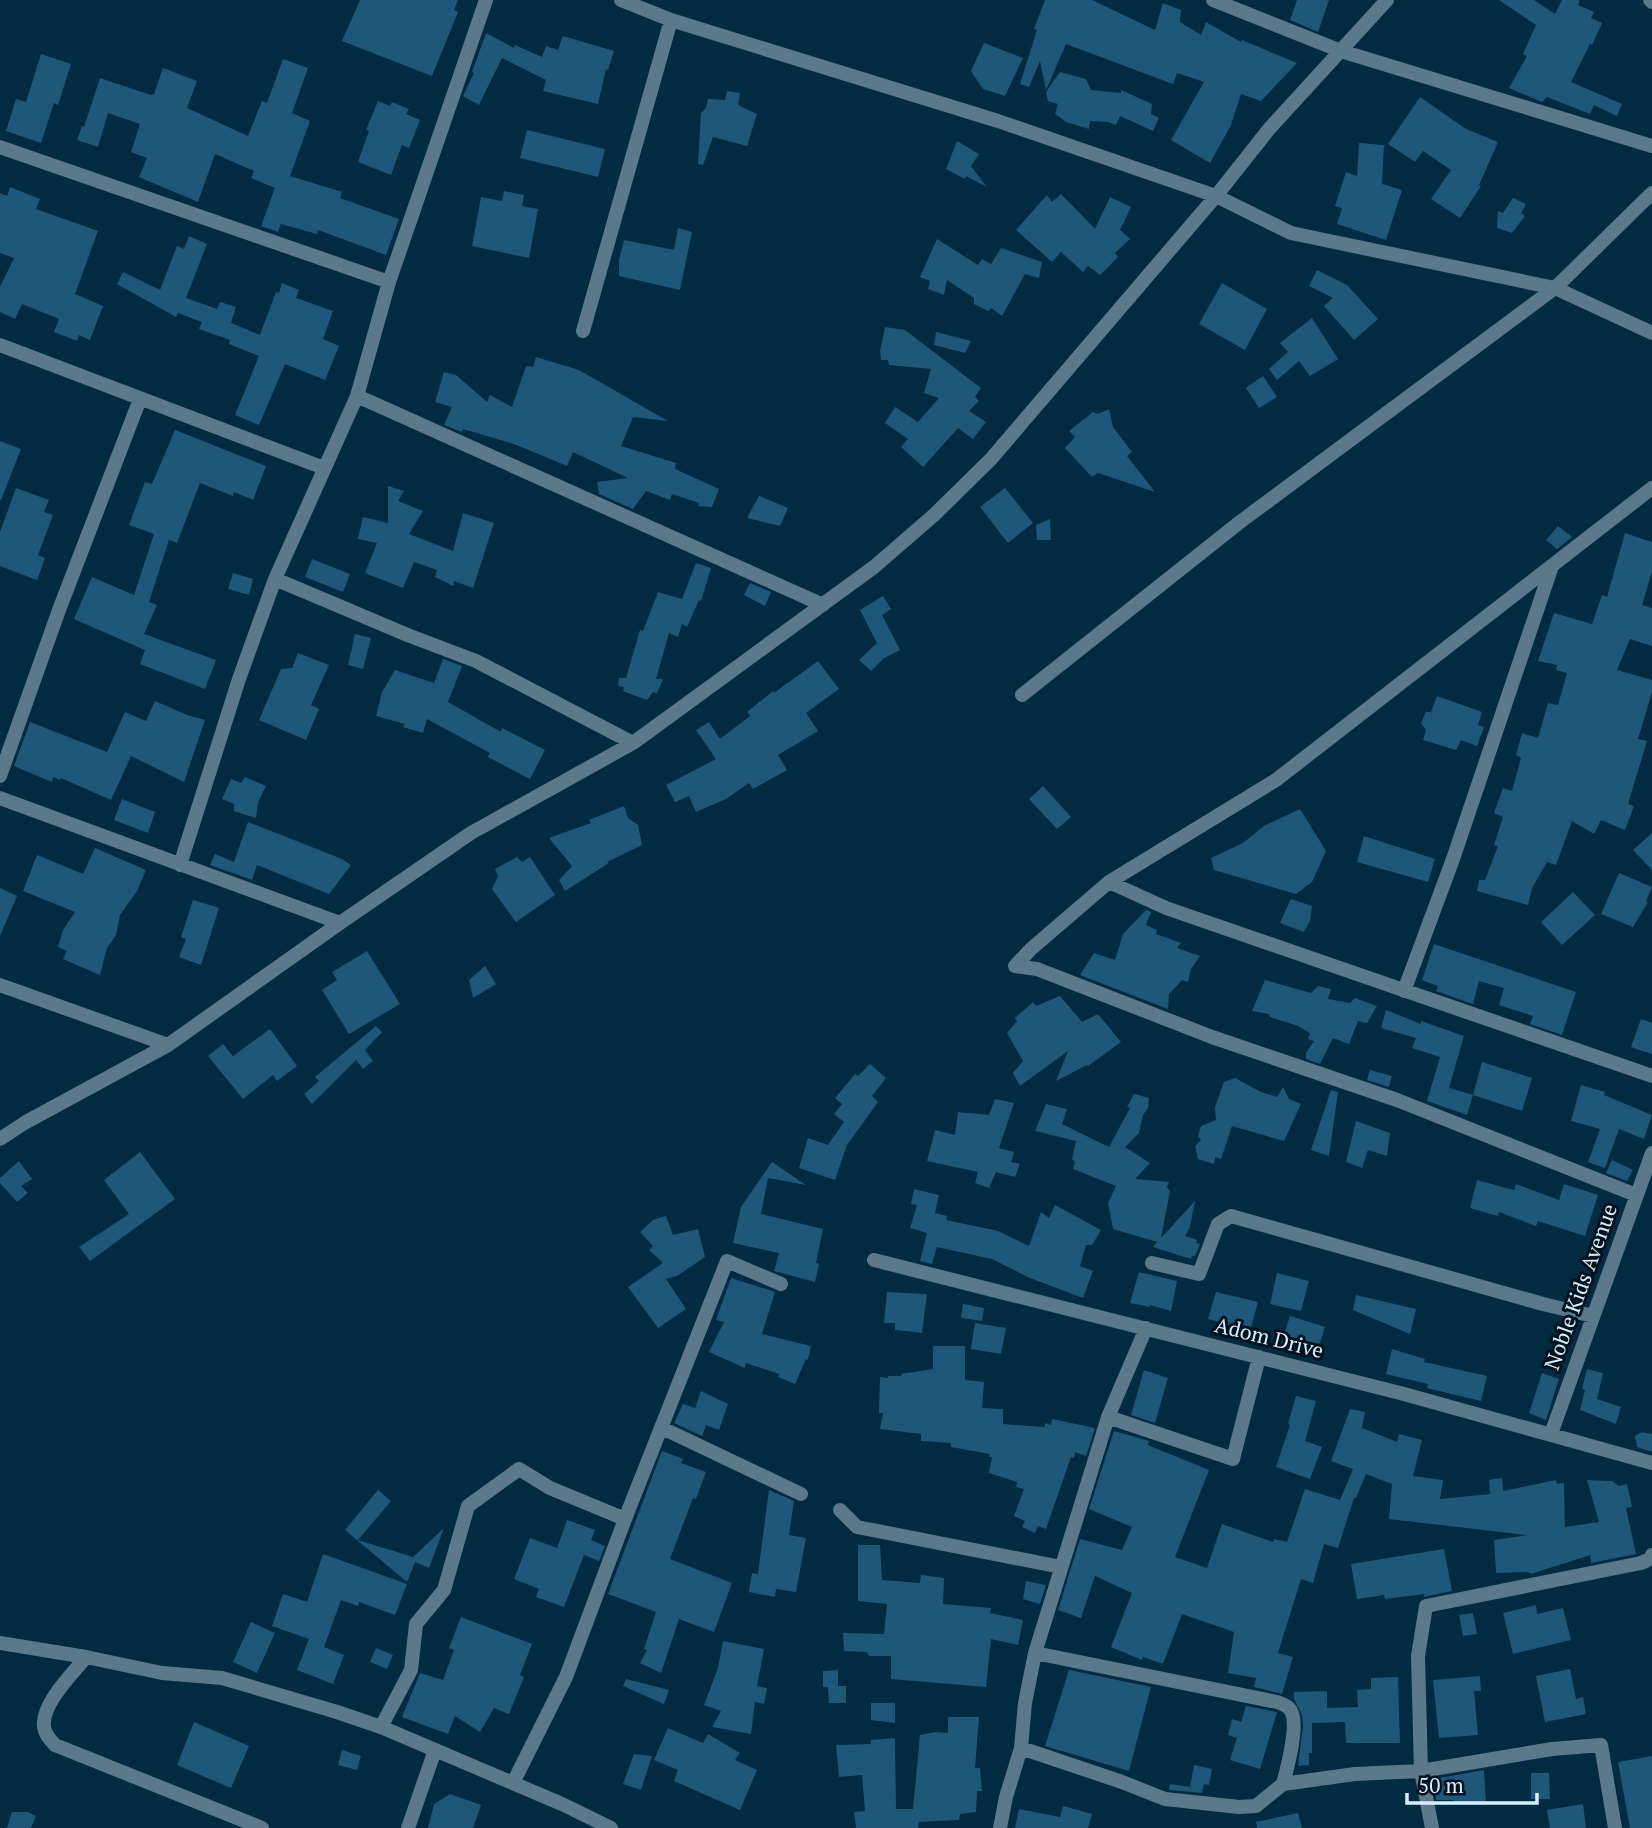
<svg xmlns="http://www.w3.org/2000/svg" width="1652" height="1828" font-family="'PT Serif',serif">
	<rect width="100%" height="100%" fill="#012b41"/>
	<path fill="#1e5778" d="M360,0H458L454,10L458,12L432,76L342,41Z
		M1045,0H1092L1155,30L1163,3L1181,10L1180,22L1201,35L1206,22L1241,42L1242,40L1297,63L1261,101L1241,94L1231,125L1210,163L1171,140L1204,82L1177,73L1173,84L1066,44L1046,90L1040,61L1029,87L1020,84L1037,30L1034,29Z
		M1297,0H1329L1318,32L1290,20Z
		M1499,0H1534L1555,14L1562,0H1580L1578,5L1594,12L1591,18L1602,23L1592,45L1590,44L1571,82L1622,104L1617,116L1594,105L1590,114L1547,97L1542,102L1509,88L1527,56L1523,54L1536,25Z
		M486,33L514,48L515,45L542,57L546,46L558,50L563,36L614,51L608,70L606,69L598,104L543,91L546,80L502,58L479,105L463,96L474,73L472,72Z
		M984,43L1023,58L1005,96L983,89L971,71Z
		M41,54L71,64L58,105L54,103L41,143L6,131L16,99L26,102Z
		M283,59L308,68L292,113L310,121L290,176L342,192L340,198L399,219L386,255L318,230L317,234L281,224L278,232L261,226L275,188L251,178L254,171L215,154L198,202L139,177L147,158L131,152L140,124L108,113L98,147L77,140L82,126L84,127L100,78L151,95L154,94L163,68L197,81L187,108L248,136L262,101L267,103Z
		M1060,72L1086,79L1091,90L1121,93V90L1152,104L1151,114L1159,118L1153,131L1120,116L1116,125L1108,122L1090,121L1089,129L1066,122L1055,114L1058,104L1048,101L1046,92Z
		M727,91L740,93L738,105L757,114L747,146L713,137L703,165L698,164L701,113L706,108L708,99L725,100Z
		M1420,97L1466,129L1498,142L1479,185L1481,186L1460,218L1431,199L1451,170L1423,151L1415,162L1388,144Z
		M378,101L390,106L392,102L409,109L406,114L420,120L409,148L402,145L391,175L358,162L369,131L366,130Z
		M527,130L605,149L598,177L520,158Z
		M957,141L979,154L971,166L987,187L966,176L965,179L946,169Z
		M1359,143L1384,145L1382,184L1402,190L1386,240L1337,224L1342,208L1335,206L1346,172L1357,176Z
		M10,187L40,199L36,209L98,231L75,294L103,306L90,340L79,335L77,341L54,332L59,319L22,304L15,319L0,312V287L14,258L0,253V193L7,196Z
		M504,191L524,195L522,206L538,209L529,258L472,246L481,197L502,201Z
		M1061,194L1095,229L1110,197L1131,207L1120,230L1130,239L1115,253L1118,257L1100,275L1088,266L1083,272L1061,252L1052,262L1016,230L1047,195L1052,202Z
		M1513,198L1526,204L1521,213L1525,216L1512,233L1497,228L1498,211L1503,213Z
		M678,228L692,232L680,290L619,276V260L624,240L674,250Z
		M189,236L207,244L186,298L217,309L220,302L236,307L231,323L260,335L276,292L279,293L282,283L299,290L296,298L333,311L323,339L339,346L325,380L285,364L259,425L235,415L259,356L229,344L230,340L199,329L202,322L178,313L176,317L117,284L123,272L160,290L177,246L184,249Z
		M937,239L978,265L982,259L991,264L1001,248L1042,262L1039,278L1025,274L1002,316L991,308L988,311L974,304V298L947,280L944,295L928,289L930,281L920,277Z
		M1317,270L1347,285L1378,319L1354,340L1324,306L1333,298L1309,286Z
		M1222,283L1267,309L1245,350L1199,324Z
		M1312,318L1338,359L1310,376L1299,361L1277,380L1269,369L1288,352L1280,343Z
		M885,327L905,330L981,388L975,397L979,401L969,411L986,422L973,439L958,428L923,467L901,447L908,439L885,423L895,407L918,422L939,398L924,393L931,369L889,365L888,360H881L880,351Z
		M936,332L971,341L965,353L934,345Z
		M536,357L579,370L668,421L633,417L621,446L676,463L675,469L719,489L712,507L698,506L699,503L672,494L670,500L646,491L633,509L599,494L597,482L628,478L573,452L567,466L514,444L463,429L462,432L444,425L452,407L435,402L444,372L456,375L487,402L490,395L512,407L526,366L533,367Z
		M1263,376L1277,397L1259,408L1246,388Z
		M1109,409L1113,427L1132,452L1127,456L1155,492L1098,473L1092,477L1065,448L1075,437L1069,431L1093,412L1098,414Z
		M175,430L266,466L253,500L234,492L233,496L200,483L177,543L169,540L149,602L157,605L144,634L216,660L205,689L140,664L145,650L74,619L92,577L134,595L154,534L129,525L145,482L152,484Z
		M0,441L21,449L1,500H0Z
		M388,486L404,491L398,501L423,511L409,534L453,551L463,513L494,523L473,588L454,581L453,586L435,577L437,570L414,562L403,588L365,573L377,543L358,539L363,517L388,523Z
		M16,488L49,500L44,512L53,515L38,555L45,558L37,580L0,566V532Z
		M1005,488L1033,523L1008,543L980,507Z
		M759,496L788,508L780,526L747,518Z
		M1050,519L1051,540H1037L1036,525Z
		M1558,526L1572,537L1557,549L1546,540Z
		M1625,533L1652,542V572L1642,605L1652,608V646L1630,639L1617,670L1652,680V692L1638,739L1647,741L1628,804L1634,806L1625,830L1601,820L1594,834L1572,821L1556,865L1547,862L1532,888L1528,905L1477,891L1479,880H1485L1498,846L1494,845L1503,817L1494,813L1503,788L1512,791L1521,758L1516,755L1522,733L1538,738L1548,703L1558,705L1567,673L1556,670L1557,665L1538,661L1554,613L1592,624L1602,595L1607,597Z
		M312,559L350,574L343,592L305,577Z
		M696,563L711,568L701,601L699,600L687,627L682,624L678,637L669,633L656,679H663L657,693L653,692L647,700L623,691L624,687L618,686L619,678H626L640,630L643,631L658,592L682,599Z
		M233,573L253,579L249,595L228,589Z
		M750,583L771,592L765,606L744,595Z
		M883,596L891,609L882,615L900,650L884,658L871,671L859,660L877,643L860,610Z
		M355,634L371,638L363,669L348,665Z
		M298,653L329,665L311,705L319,709L306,740L259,720L281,669L292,668Z
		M443,659L462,666L448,702L501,732L502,728L545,750L530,779L488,757L490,753L427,719L423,733L403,727L405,724L376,716L382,692L395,670L434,683Z
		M818,661L839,689L806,713L818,731L778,755L787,770L753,789L749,783L726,799L696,812L689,796L675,802L666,785L716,759L696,730L709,722L720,739L750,716L747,712L773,691L774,693Z
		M1437,696L1482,712L1478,725L1484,727L1477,746L1461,740L1456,750L1423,740L1426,730L1421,723L1426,712H1431Z
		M155,701L187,715L205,720L184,782L131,756L111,800L61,778L60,780L53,777L52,782L14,766L30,722L107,752L125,712L146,721Z
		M245,777L266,786L258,802L256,818L234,811V804L222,799L231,779L241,783Z
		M1043,786L1071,817L1057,829L1029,799Z
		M122,799L155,812L148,833L114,820Z
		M624,806L628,818L638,825L642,845L607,862L609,863L565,891L559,880L572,866L549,838L591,823L589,820Z
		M1300,809L1326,851L1312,882L1296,894L1214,870L1211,858L1243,843L1264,826Z
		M248,822L342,859L351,865L329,894L257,865L252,880L210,865L215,854L234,862Z
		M1652,833V870L1633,850Z
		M1364,836L1435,859L1428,882L1357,862Z
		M95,848L146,870L137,891L120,915L116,935L107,948L100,975L63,959L67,951L58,947L63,930L75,912L23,891L37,855L83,874Z
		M517,857L522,862L530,857L555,895L516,922L492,889L498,876L495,869Z
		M1619,873L1652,887L1646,901L1648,902L1633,927L1601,914Z
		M0,888L17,896L0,936Z
		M1573,892L1595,915L1562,945L1541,922Z
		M1291,899L1312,906L1310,921L1304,932L1280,923Z
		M193,900L219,908L201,965L179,957L186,939L181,937Z
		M1146,910L1151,912L1146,925L1157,930L1156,934L1181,943L1177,948L1200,956L1191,969L1188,982L1182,980L1169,994L1168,1009L1080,975L1094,953L1115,960L1123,934Z
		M1434,944L1576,992L1562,1035L1530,1024L1533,1016L1499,1005L1504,988L1479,981L1473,1004L1436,991L1438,986L1422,980Z
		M367,951L400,1004L349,1034L322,990L337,980L332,972Z
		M485,966L496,984L473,998L469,980Z
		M1265,980L1311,993L1318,986L1331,989L1328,999L1350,1003L1355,998L1377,1006L1367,1023L1358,1021L1349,1044L1333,1038L1320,1064L1306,1059V1053L1314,1041L1308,1039L1310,1033L1298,1026L1270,1017L1269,1014L1252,1011Z
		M1060,996L1082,1022L1098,1014L1121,1042L1088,1066L1087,1065L1056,1081L1068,1051L1020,1086L1013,1073L1023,1061L1007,1033L1017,1021L1015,1018L1033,1002L1036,1006Z
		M1386,1010L1421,1024V1021L1464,1036L1449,1088L1473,1095L1467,1115L1427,1101L1440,1057L1412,1048L1416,1038L1381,1028Z
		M1641,1019L1652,1023V1054L1631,1047Z
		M376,1026L382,1032L365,1050L373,1061L363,1069L356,1060L312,1104L304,1094L319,1081L315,1077Z
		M270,1029L297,1066L277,1081L273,1075L243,1099L208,1056L223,1044L233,1056Z
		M1482,1062L1532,1078L1522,1111L1473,1095Z
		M870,1064L886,1078L872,1096L878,1102L847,1145L835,1180L799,1168L808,1138L828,1145L844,1122L834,1114L842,1104L835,1098L855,1074L858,1076Z
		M1370,1070L1392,1076L1389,1087L1367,1080Z
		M1235,1078L1261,1092L1277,1097L1283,1087L1289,1099L1301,1104L1284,1141L1232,1126L1221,1159L1215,1157L1214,1164L1198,1159L1195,1146L1201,1140L1198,1136L1201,1126L1216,1120L1215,1107L1224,1082Z
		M1581,1085L1605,1092L1604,1095L1652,1115L1644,1139L1619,1129L1605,1168L1588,1162L1600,1129L1571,1121Z
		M1331,1090L1338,1092L1329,1156L1311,1150Z
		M1134,1094L1149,1098L1148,1108L1143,1115L1139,1133L1125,1147L1150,1163L1135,1179L1169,1182L1167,1187L1170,1191L1161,1238L1195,1201L1190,1227L1185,1236L1197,1240L1196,1243L1200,1244L1195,1256H1192L1191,1259L1153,1247L1157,1242L1113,1229L1108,1203L1116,1186L1073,1169L1075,1162L1072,1159L1076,1141L1035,1131L1046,1104L1067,1109L1062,1124L1109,1147L1130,1108L1127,1107Z
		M995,1099L1014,1103L999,1148L1014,1152L1011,1162L1020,1164L1015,1177L996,1172L989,1188L975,1183L978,1172L927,1161L935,1130L955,1135L958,1112L989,1115Z
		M1356,1121L1390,1133L1387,1156L1368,1150L1362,1168L1346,1162Z
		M140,1152L175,1199L90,1261L79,1247L129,1214L104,1180Z
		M1612,1160L1633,1170L1627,1181L1606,1173Z
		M19,1161L32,1179L21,1186L28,1193L17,1202L0,1183V1178Z
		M772,1162L806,1185L768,1178L761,1214L823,1229L816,1263L819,1264L815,1282L774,1271L779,1253L733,1243L741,1207Z
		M1477,1180L1514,1190L1516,1184L1559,1200L1564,1184L1598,1195L1585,1236L1538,1221L1536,1226L1499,1212L1498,1216L1470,1208Z
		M914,1189L939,1195L935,1213L947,1216L946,1220L998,1231L1029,1246L1041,1212L1049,1218L1055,1205L1101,1230L1092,1245H1086L1080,1266L1093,1271L1083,1298L1030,1278L992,1259L937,1247L932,1264L920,1261L927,1233L910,1228L917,1205L911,1204Z
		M666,1216L673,1235L698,1229L705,1257L677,1276L666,1279L686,1309L658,1328L628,1287L663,1263L649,1250L653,1246L640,1232L653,1220Z
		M1139,1272L1177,1281L1171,1311L1150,1305V1307L1130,1303Z
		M1277,1273L1309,1281L1301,1311L1270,1304Z
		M731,1278L775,1292L762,1334L811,1346L808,1360L806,1359L795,1384L778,1377L779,1374L746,1363L745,1368L709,1352L724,1322L716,1320Z
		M887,1292L927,1294L922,1333L895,1330V1323H884Z
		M1216,1292L1258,1302L1250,1331L1208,1319Z
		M1356,1295L1416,1309L1410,1334L1353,1310Z
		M963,1304L984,1308L982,1321L961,1318Z
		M1290,1316L1325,1327L1316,1355L1281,1344Z
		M975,1323L1006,1328L1001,1354L971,1349Z
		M933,1346H965V1380L984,1382L982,1408L1003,1409V1424L1045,1427V1423L1051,1425L1052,1419L1095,1428L1086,1456L1075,1452L1074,1458L1071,1457L1046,1529L1038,1526L1035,1533L1022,1527L1025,1521L1014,1516L1024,1489L1016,1487L1017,1482L989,1473L992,1457H989L990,1454L951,1447V1443L921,1441V1434L880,1429L883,1413H879L880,1377L888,1378V1376H902L901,1374L933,1369Z
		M1392,1349L1425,1359L1424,1362L1487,1376L1481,1401L1427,1388L1428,1384L1386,1374Z
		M1587,1369L1603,1373L1597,1399L1621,1407L1616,1424L1580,1410L1585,1390L1582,1389Z
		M1144,1370L1168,1378L1155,1423L1131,1415Z
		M1542,1373L1559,1379L1546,1420L1529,1413Z
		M701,1391L728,1404L719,1430L706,1425L702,1436L674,1423L683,1404L695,1408Z
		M1296,1396L1316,1401L1305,1441L1322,1447L1310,1479L1276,1467L1290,1425L1288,1424Z
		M1350,1409L1365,1412L1362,1428L1397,1442L1399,1434L1422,1440L1413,1476L1443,1480L1440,1499L1490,1494L1489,1480L1502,1478L1503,1491L1556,1480L1557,1484L1564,1483L1565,1527L1599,1522L1587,1480L1612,1481L1619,1486L1627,1484L1632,1507L1626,1508L1636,1554L1591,1563L1590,1555L1531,1574L1528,1572L1496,1573L1494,1540L1527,1535L1389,1519L1392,1484L1366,1474L1356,1498H1354L1338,1548L1324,1544L1313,1583L1301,1579L1278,1653L1293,1657L1282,1694L1254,1687L1256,1678L1228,1673L1234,1632L1182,1614L1163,1664L1143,1657L1142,1660L1111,1647L1132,1593L1095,1576L1081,1618L1058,1610L1080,1539L1122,1550L1132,1527L1089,1509L1114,1431L1149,1441L1148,1445L1155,1448L1209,1470L1175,1557L1207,1568L1222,1524L1273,1542L1274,1539L1287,1542L1305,1489L1340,1500L1353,1469L1331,1461Z
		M1642,1432L1652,1434V1452L1637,1447L1635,1436Z
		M662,1451L683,1459L681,1463L706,1472L696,1499L693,1498L670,1559L732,1583L714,1632L679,1619L661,1673L640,1663L647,1650L644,1649L656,1612L608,1594Z
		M378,1490L391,1501L358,1540L413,1557L444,1528L429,1568L415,1562L407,1582L345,1530Z
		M769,1490L794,1501L789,1535L806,1538L796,1592L776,1589L775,1597L749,1592L752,1573L758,1574Z
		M567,1520L595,1530L591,1540L605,1546L599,1561L584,1555L564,1607L536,1597L539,1589L514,1579L530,1538L557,1548Z
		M858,1545H880L882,1580L920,1583L921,1575L944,1578L943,1604L991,1608L990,1613L1023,1620L1018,1645L991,1639L986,1687L891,1679V1656H869L867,1652L844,1651L843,1633L884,1634L887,1604L858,1601Z
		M1444,1549L1452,1591L1424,1597V1594L1385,1599L1384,1595L1357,1599L1351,1564Z
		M323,1554L407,1584L395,1615L359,1602L358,1606L341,1600L324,1647L344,1655L333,1684L297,1670L309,1639L272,1626L283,1594L307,1602Z
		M1026,1581L1046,1585L1040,1604L1023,1599Z
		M1536,1605L1537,1614L1563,1608L1571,1640L1513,1654L1503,1613Z
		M1473,1613L1477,1634L1463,1636L1459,1615Z
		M461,1617L532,1644L520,1675L524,1677L509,1714L494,1708L480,1732L455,1716L448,1734L402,1717L420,1673L443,1680L454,1650L449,1648Z
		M251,1622L275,1633L257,1673L233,1662Z
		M723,1641L764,1649L757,1686L767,1688L764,1704L755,1702L751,1734L712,1727L721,1711L704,1705L718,1668Z
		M376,1648L393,1655L387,1669L370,1662Z
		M1570,1669L1576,1699L1583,1697L1586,1714L1545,1722L1536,1676Z
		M838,1670V1686H846V1703H829L828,1687H823V1671Z
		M1069,1670L1151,1687L1129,1771L1045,1746Z
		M1480,1676L1481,1691H1474L1478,1735L1439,1738L1433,1680Z
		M1398,1677L1400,1743H1346L1345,1722L1312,1723V1753H1309V1765L1298,1766L1303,1726L1302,1715L1294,1699V1692L1327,1691V1708L1358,1707L1357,1690L1371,1689V1678Z
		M626,1679L669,1690L664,1704L623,1686Z
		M871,1703H895V1723L871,1720Z
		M1246,1706L1277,1712L1260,1769L1230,1760L1237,1738L1228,1735L1232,1719L1241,1722Z
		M948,1717H979L975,1768H980L982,1791H977L976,1812L960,1814L959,1820L919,1822L918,1828H856L854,1812L865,1811L862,1775L839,1777L836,1745L871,1744V1740L895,1738L896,1809H913L920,1735L936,1732L948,1733Z
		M194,1722L249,1746L231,1788L177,1765Z
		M668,1728L703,1743L708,1734L740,1753L735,1760L757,1770L740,1810L674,1781L678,1770L654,1760Z
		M342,1750L361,1756L357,1770L338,1765Z
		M634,1754L652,1756L641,1790L623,1784Z
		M1652,1756V1828H1630L1618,1762Z
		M1194,1765L1212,1769L1209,1785L1204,1784L1202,1793L1169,1790L1170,1784L1190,1787Z
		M1484,1770L1486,1803L1453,1804V1800H1436L1434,1779Z
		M1531,1773H1549L1550,1799H1531Z
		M450,1794L481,1805L473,1828H428L434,1804Z
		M1583,1804L1586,1828H1550L1547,1810Z
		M1063,1806L1092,1814L1088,1828H1015L1019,1809L1060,1817Z
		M12,1812H28L36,1816L31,1828H7Z
		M1298,1813L1302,1828H1257L1256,1822Z"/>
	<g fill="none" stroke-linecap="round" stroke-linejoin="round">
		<path stroke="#5c798c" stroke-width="14" d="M621,0L671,20L998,121L1216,196L1291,233L1555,288L1652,333
			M1213,0L1341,51L1652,146
			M1650,0L1652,2
			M0,147L389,282
			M583,331L671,20
			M0,345L324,468
			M357,396L823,605
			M275,579L410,636L476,661L633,743
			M1022,695L1240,522L1555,288L1652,193
			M0,776L59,610L140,399
			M0,798L340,923
			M180,865L239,679L275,579L357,396L389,282L486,0
			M1109,882L1166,908L1652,1076
			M0,985L168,1045
			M1404,991L1453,859L1552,566
			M0,1139L26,1122L168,1045L340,923L471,833L633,743L874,567L934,515L991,459L1216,196L1269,129L1387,0
			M1636,1195L1397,1100L1212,1037L1037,969L1015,966L1031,949L1109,882L1276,780L1652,488
			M874,1260L1404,1394L1652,1463
			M1152,1263L1199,1274L1218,1224L1231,1216L1543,1304L1593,1316
			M1108,1417L1233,1459L1259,1357
			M662,1428L801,1494
			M1551,1434L1652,1153
			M840,1510L857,1527L1061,1567
			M0,1643L86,1657L162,1673L222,1678L337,1712L381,1727L562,1804L611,1828
			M1035,1653L1277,1702C1282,1704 1289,1706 1291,1711C1299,1725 1287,1769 1283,1784
			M86,1657C73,1673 41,1704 44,1727C45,1734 50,1740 55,1745L262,1828
			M381,1727L411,1670L416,1624L444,1590L468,1506L519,1469L550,1488L625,1519
			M1021,1748L1122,1782L1165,1799L1239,1807L1256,1806L1283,1784L1355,1774L1421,1771L1432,1828
			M513,1783L566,1677L625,1519L727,1261L781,1284
			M408,1828L435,1750
			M1000,1828L1006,1797L1021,1748L1025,1703L1035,1653L1108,1417L1146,1328
			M1615,1828L1601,1745L1552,1749L1421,1771L1418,1656L1426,1606L1641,1563L1650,1559L1652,1555"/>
	</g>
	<g text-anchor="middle" stroke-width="6" stroke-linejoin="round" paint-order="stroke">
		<g font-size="21" fill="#dbf0fe" stroke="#00121f">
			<text transform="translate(1581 1287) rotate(-70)" y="7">Noble Kids Avenue</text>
			<text transform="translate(1269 1338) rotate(14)" y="7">Adom Drive</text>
		</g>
	</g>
	<path d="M1407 1793v10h130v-10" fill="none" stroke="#dbf0fe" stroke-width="3.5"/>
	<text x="1418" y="1793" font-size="21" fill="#dbf0fe" stroke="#00121f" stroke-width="5" paint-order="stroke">50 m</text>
</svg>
